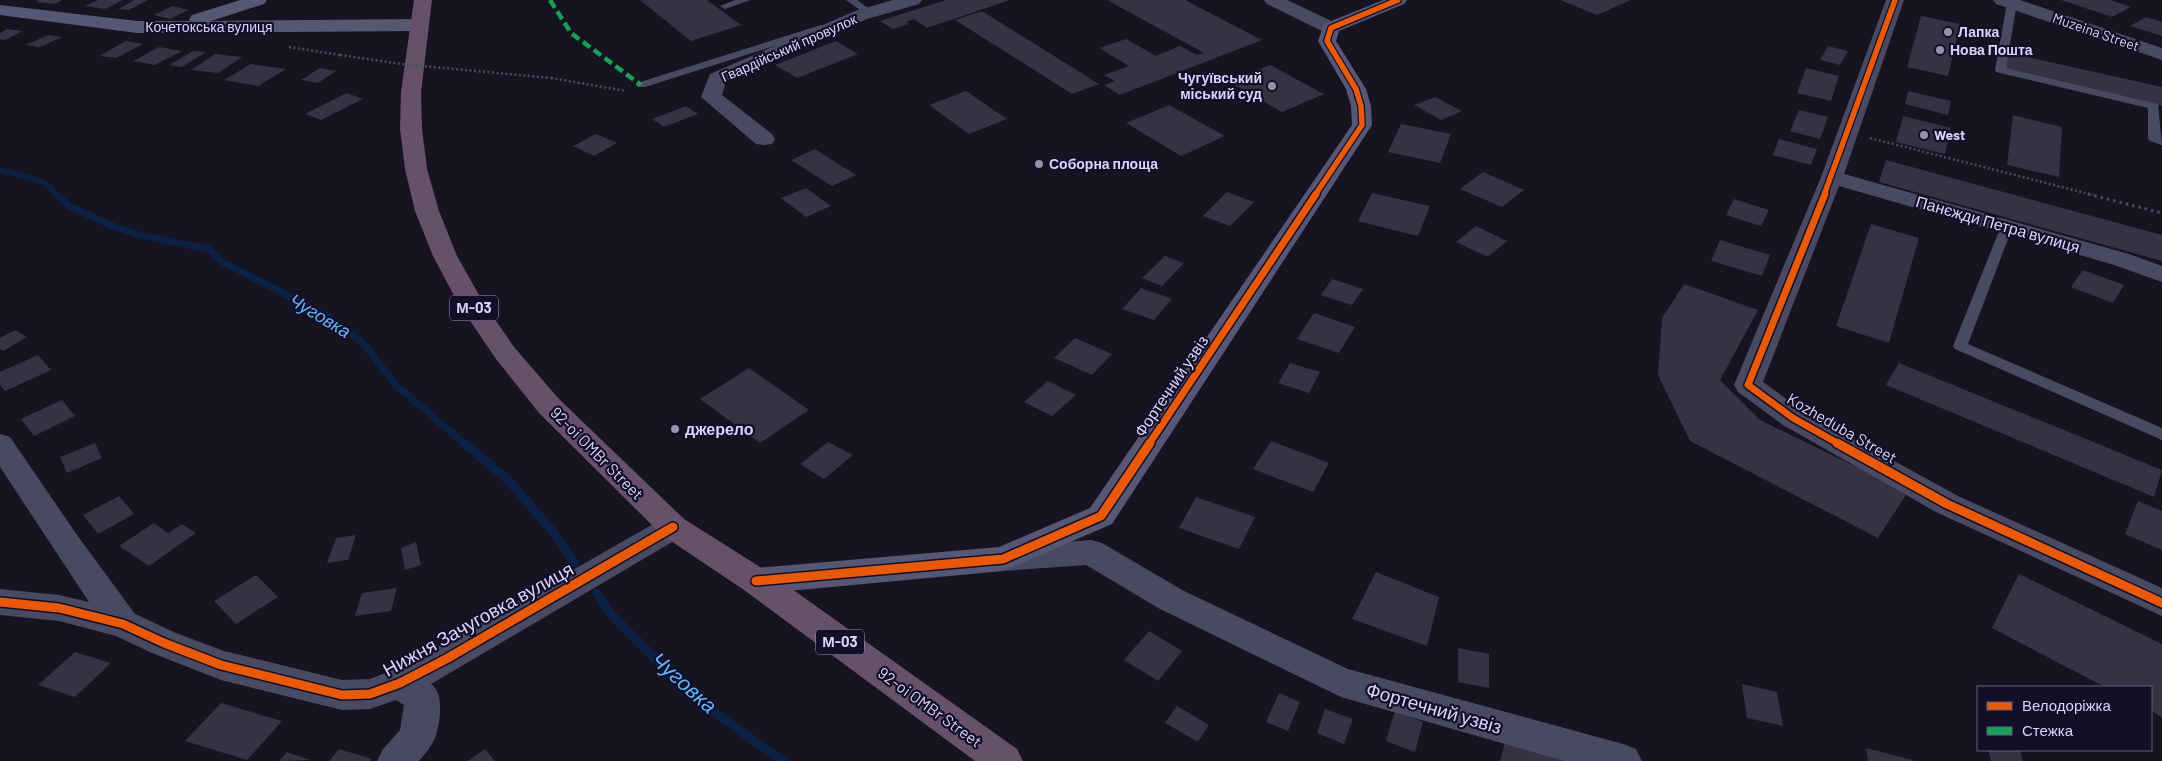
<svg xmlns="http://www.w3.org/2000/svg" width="2162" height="761" font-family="Barlow,sans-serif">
	<rect width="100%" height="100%" fill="#161421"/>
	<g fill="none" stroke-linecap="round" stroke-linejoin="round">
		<path stroke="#0d2144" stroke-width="5.5" d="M0,170L44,182L58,195"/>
		<path stroke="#0d2144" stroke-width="7" d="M56,194L69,206L108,224L139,235L208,249L222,262L328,316L362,342L396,385L465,444"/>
		<path stroke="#0d2144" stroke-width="9" d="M464,443L509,481L554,533L575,563
			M597,593L612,615L695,699L783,761"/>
	</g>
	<path fill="#343243" d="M39,0H62L55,4L36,2Z
		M98,0H123L105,9L85,6Z
		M134,0H148L129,10L118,9Z
		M640,0H707L741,25L691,41Z
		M946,0H1010L927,28L914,19L906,22L909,24L893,29L880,21Z
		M1107,0H1185L1262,40L1120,95L1104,85L1115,81L1104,75L1129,66L1099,48L1126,39L1156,56L1180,46L1197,55L1204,53Z
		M1560,0H1631L1597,15Z
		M2061,0H2110L2131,7L2112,17Z
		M172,6L189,10L170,19L154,15Z
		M982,11L1099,84L1072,94L955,20Z
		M1921,16L1960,24L1948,76L1907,67Z
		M2146,17L2162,22V36L2130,26Z
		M7,29L23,31L5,40L0,39V33Z
		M48,35L62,37L40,47L26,45Z
		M126,41L143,44L116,58L99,56Z
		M836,41L858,54L797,78L775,65Z
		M1828,46L1848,51L1840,65L1820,60Z
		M159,47L182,51L155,65L133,61Z
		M193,51L206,52L182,67L169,65Z
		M2005,52L2162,87V106L2004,70Z
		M215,54L242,57L218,73L191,70Z
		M251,64L286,69L258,86L224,80Z
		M1270,65L1324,94L1282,112L1229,82Z
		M320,68L336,71L318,83L301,80Z
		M1806,68L1839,76L1831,101L1797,93Z
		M966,91L1007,119L969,134L929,105Z
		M1908,91L1951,101L1948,115L1905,104Z
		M347,93L363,99L321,120L305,114Z
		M1435,97L1462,111L1441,120L1414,105Z
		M1169,105L1225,136L1181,156L1126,123Z
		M686,106L698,114L664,127L652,119Z
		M1799,110L1828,117L1820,139L1790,131Z
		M2013,115L2062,127L2059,177L2007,165Z
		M1903,116L1951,128L1945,154L1896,142Z
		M1401,124L1451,134L1440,163L1388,152Z
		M596,134L617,143L594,156L573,146Z
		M1779,139L1817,149L1811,165L1773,155Z
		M815,149L856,175L832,186L791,160Z
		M1886,160L2162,235V261L1879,182Z
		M1483,172L1524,190L1502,207L1460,189Z
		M806,188L831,206L806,217L781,198Z
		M1227,192L1254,202L1230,226L1203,216Z
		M1372,193L1430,206L1418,236L1358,221Z
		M1734,199L1769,210L1761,226L1726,215Z
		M1871,224L1919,238L1889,343L1836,326Z
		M1476,226L1507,241L1488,257L1456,242Z
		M1720,240L1770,255L1762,276L1711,261Z
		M1165,256L1184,263L1162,286L1142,278Z
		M2083,270L2124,285L2113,303L2071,287Z
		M1332,279L1363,289L1352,305L1321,295Z
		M1684,284L1758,310L1720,380L1760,420L1908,492L1878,538L1690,441L1658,375L1662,318Z
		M1141,288L1172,299L1154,320L1122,309Z
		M1314,313L1355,327L1339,353L1297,339Z
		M15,330L27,337L3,351L0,349V338Z
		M1075,338L1112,354L1092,375L1054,358Z
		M38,355L51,370L5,391L0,385V372Z
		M1290,363L1320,372L1309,393L1278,383Z
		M1899,363L2162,470L2154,497L1886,385Z
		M749,368L809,410L760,443L700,399Z
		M1048,381L1076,395L1052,416L1024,402Z
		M62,400L75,416L34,436L21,419Z
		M1271,441L1329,463L1313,492L1253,469Z
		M828,442L853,455L824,479L800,464Z
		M95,443L102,458L67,473L60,457Z
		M119,496L134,514L98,534L83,515Z
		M1196,497L1255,517L1239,549L1179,528Z
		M2138,501L2162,511V550L2125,534Z
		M154,523L168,533L182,524L196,533L149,566L119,546Z
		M356,535L348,560L327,563L336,538Z
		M416,542L421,565L405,570L401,548Z
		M1376,572L1439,597L1427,646L1352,619Z
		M2019,574L2162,644V717L2151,711V687H2105L1992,628Z
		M256,575L278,597L236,624L214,601Z
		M397,588L391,611L355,616L362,593Z
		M1149,631L1182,651L1158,681L1124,660Z
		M1458,648L1489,654V688L1458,682Z
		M75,652L111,663L75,697L38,685Z
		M1742,684L1777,692L1783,726L1747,718Z
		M1279,693L1300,702L1288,731L1266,722Z
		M221,703L282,721L247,760L185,741Z
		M1177,706L1209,725L1198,742L1165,723Z
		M1325,709L1353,719L1344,744L1317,733Z
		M1395,711L1423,722L1415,752L1386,741Z
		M1507,734L1566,761H1500Z
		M1866,748L1913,760V761H1868Z
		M339,749L372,759L370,761H329Z
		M485,749L495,761H468Z
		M1988,750H2020L2023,761H1991Z
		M287,752L310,760L279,761Z"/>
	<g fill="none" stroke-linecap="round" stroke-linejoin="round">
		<path stroke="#44505f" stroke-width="2.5" stroke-dasharray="2 2.5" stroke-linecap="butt" d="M289,47L340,55
			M551,78L626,91
			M1870,138L2093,195"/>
		<path stroke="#44505f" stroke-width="3" stroke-dasharray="2.5 4" stroke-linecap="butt" d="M2088,194L2162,213"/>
		<path fill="#4a4962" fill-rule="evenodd" d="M735,0H750L725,9L720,6Z
			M846,0H857L875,13L873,15H867Z
			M2012,0L2017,3L2006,68L2158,104L2162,145L2150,141L2148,139V108L1996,72L1995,70L2007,3Z
			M821,25L826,28L825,30L645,87H637L636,85L637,83Z
			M2007,222L2013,226L1968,344L2162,428V440L1955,349L1953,346L2001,226Z"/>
		<path fill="#4a4962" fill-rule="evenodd" d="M893,0H922L919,4L867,19L726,81L722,95L772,134L775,139L772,144L764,145L756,144L701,97L710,74L855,11Z
			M1264,0H1287L1338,24L1340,28L1338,32L1331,34L1324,32L1267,4Z
			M1886,0H1904L1844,174L2129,254L2162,266V282L2111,264L1839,186L1763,382L1803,411L1958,496L2162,588V616L1936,512L1783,425L1738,392L1734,385L1821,177Z
			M1993,0H2020L2162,48V60L1996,4Z
			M0,434L10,437L77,535L135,614L176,633L224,651L342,680L370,679L388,672L436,648L662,519L673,515L684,519L689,527L684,535L431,684C445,693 440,724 435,738C431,747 425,754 419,761H377L383,749L400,730L404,705L396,700L370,709L342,710L221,680L152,653L116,636L59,621L0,615V589L59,595L89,602L0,467Z
			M1091,540L1102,543L1184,591L1348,669L1623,744L1636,749L1642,761H1564L1341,697L1160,609L1086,565L1003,571L992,568L987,559L992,550L1003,547Z"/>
		<path fill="#575674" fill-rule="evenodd" d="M240,0H267L264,4L211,21L419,19L426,21L428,25L426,29L419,31L137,33L0,15V5L137,21H190L189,19L192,15Z
			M1383,0H1407L1404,4L1339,31L1336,41L1366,89L1371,106L1372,125L1112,524L1003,571L756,594L744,590L740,581L744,572L756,568L999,547L1090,508L1352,125L1351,106L1346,89L1318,41L1324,24Z"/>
		<path fill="#67516a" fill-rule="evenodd" d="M414,0H432L421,92L422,129L427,169L439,211L457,256L483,302L514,347L559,399L684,519L768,572L1017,749L1023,761H975L744,590L662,535L539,413L496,359L458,303L433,256L415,211L405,169L400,129L401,92Z"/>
		<path stroke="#44505f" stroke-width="2.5" stroke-dasharray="2 2.5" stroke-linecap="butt" d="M340,55L401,64L551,78"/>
		<path stroke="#1a9f57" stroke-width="4.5" stroke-dasharray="9 4.5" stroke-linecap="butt" d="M550,0L571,33L641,85"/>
		<defs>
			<path id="cycleway-far2" d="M1315,195L1362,125L1361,106L1356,89L1327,41L1331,28L1398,0
				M1824,195L1895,0"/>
			<path id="cycleway-far1" d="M1825,194L1748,385L1793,418L1839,444
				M1149,444L1316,194"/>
			<path id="cycleway" d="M1837,443L1947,504L2162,603
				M756,581L1003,559L1101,516L1150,443
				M0,602L59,608L123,624L164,643L221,665L342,695L370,694L400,683L448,658L673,527"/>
		</defs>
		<use href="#cycleway-far2" stroke="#130f26" stroke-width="8"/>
		<use href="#cycleway-far1" stroke="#130f26" stroke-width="10"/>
		<use href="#cycleway" stroke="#130f26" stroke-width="12"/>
		<use href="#cycleway-far2" stroke="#e8590c" stroke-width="5.5"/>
		<use href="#cycleway-far1" stroke="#e8590c" stroke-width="7"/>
		<use href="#cycleway" stroke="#e8590c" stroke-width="9"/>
	</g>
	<g fill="#9591b1" stroke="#130f26" stroke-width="2">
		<circle cx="1948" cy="32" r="5"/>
		<circle cx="1940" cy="50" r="5"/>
		<circle cx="1272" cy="86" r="5"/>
		<circle cx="1924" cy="135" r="5"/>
		<circle cx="1039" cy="164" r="5"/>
		<circle cx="675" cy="429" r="5"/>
	</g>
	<g text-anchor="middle" stroke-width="4.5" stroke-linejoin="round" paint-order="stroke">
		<g font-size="14" fill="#d9d4ff" stroke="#130f26">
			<text x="209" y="32">Кочетокська вулиця</text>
			<text transform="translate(2096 32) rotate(19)" y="5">Muzeina Street</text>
			<text transform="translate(789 48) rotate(-24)" y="5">Гвардійський провулок</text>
		</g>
		<g font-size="14" font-weight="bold" fill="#d9d4ff" stroke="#130f26" text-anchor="start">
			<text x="1958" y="37">Лапка</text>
			<text x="1950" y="55">Нова Пошта</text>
			<text x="1262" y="83" text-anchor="end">Чугуївський<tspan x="1262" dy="16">міський суд</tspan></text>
			<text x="1934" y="140">West</text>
			<text x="1049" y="169">Соборна площа</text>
		</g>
		<g fill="#130f26" stroke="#9e99be" stroke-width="1">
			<rect x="450" y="295.5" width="48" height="25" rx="4"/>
			<rect x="816" y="629.5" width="48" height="25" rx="4"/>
		</g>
		<g font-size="15" font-weight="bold" fill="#d9d4ff">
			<text x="474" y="313">М-03</text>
			<text x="840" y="647">М-03</text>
		</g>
		<g font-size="16" fill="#d9d4ff" stroke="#130f26">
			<text transform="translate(1998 224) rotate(16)" y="6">Панєжди Петра вулиця</text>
			<text transform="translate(1171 386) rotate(-56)" y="6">Фортечний узвіз</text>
			<text transform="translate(1842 428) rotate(30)" y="6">Kozheduba Street</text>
			<text transform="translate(597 453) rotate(45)" y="6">92-oi OMBr Street</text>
			<text transform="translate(930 707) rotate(36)" y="6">92-oi OMBr Street</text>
		</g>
		<g font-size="16" font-weight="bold" fill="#d9d4ff" stroke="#130f26" text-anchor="start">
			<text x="685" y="435">джерело</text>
		</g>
		<g font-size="18" font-style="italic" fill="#62b6ff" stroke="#130f26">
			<text transform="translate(320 316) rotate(31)" y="6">Чуговка</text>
		</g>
		<g font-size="19" fill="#d9d4ff" stroke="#130f26">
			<text transform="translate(478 619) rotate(-29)" y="7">Нижня Зачуговка вулиця</text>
			<text transform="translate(1434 708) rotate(16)" y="7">Фортечний узвіз</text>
		</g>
		<g font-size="21" font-style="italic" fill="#62b6ff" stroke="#130f26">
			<text transform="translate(684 683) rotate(42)" y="7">Чуговка</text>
		</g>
	</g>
	<rect x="1977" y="686" width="175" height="65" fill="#130f26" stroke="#625e7d"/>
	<rect x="1987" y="702" width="25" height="8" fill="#e8590c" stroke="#625e7d"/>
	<text x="2022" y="711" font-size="15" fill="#d9d4ff">Велодоріжка</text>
	<rect x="1987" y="727" width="25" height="8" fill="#1a9f57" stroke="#625e7d"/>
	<text x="2022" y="736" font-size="15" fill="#d9d4ff">Стежка</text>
</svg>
